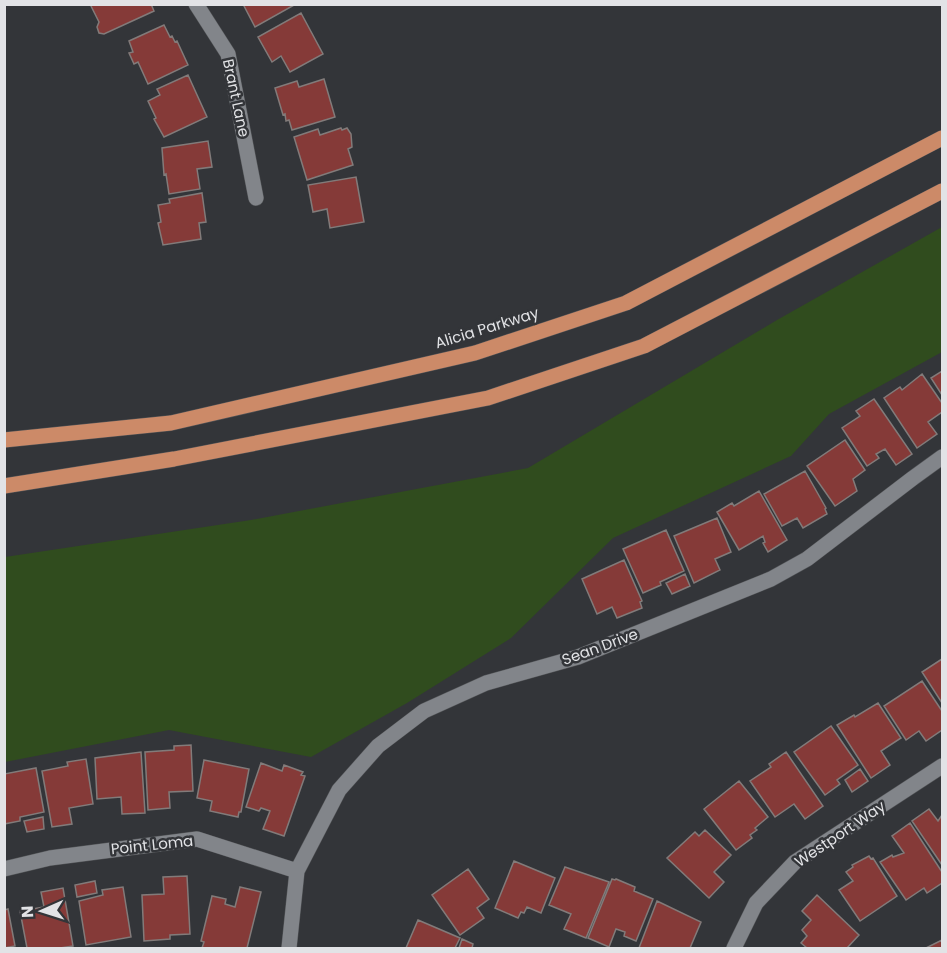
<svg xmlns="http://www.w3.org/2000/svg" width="947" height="953" font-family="Poppins,sans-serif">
	<rect width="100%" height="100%" fill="#333539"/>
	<path fill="#304c1e" d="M942,227V352L829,414L791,456L613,538L511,638L407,703L311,757L169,730L5,762V557L251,520L528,468L777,320Z"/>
	<path fill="#853a38" stroke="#827b7a" stroke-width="1.5" d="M151,4L154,11L104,34L99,33L97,27L99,22L90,4Z
		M243,4H296L255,27Z
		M301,13L323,54L290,72L281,56L272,62L258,37Z
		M164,25L170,37L172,36L175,42L177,41L188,65L148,84L138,62L134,64L129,53L133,52L129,41Z
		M188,75L207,117L164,137L154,119L156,118L148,101L160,95L157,89Z
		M324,79L335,117L292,130L289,120L286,121L285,114L283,115L275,88L297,81L299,87Z
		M341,128L342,130L347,128L351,134L352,147L348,149L353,165L307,180L294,137L318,129L320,135Z
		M208,141L212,167L197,169L200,189L169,194L166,174L164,175L162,148Z
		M356,177L364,222L330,228L327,209L313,212L308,185Z
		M202,193L206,222L199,223L201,239L163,245L158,223L161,222L158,205L170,203L169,199Z
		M942,371V395L931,378Z
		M922,374L942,403V412L928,422L937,434L917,448L884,398L900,387L902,390Z
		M874,399L912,454L896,465L885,449L876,454L879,458L867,466L842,428L860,416L856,411Z
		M845,440L865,470L853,479L857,491L835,506L807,466Z
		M805,471L826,508L825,509L827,514L803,528L797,518L782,526L764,494Z
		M759,491L787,540L768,552L763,543L765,542L763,536L739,550L717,512L732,503L734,506Z
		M717,518L731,552L715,559L720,570L694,583L674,536Z
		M666,530L684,571L660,582L661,585L643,593L623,549Z
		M624,560L642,601L640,602L642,608L617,618L612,607L597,614L582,579Z
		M685,574L690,586L672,594L666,583Z
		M942,659V703L922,672Z
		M922,681L942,711V730L926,741L919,731L906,740L884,706Z
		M878,703L901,738L881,751L890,765L871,778L837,725L854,715L855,717Z
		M831,726L858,765L837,780L840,784L825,795L794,752Z
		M191,745L193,791L169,792L170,808L148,810L145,752L174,750V746Z
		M141,752L145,813L122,814L121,797L97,799L95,758Z
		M786,752L823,806L805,819L794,804L775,817L750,781L771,767L769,764Z
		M86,759L93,804L69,808L72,824L52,827L42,771L68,766L67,762Z
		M204,760L249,769L241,812H239L238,817L210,811L212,801L197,798Z
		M261,763L282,771L284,765L303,772L301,775L305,776L284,836L263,829L270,811L261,808L259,811L246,807Z
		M36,768L44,812L20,817V821L4,824V774Z
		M860,769L868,781L852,792L845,780Z
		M739,781L768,817L755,828L757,830L750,835L752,838L736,850L704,809Z
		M929,809L938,821L942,815V865L912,821Z
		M43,817L44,829L27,832L24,821Z
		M910,823L942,872V883L927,893L924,888L906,900L880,862L892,855L893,857L904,853L892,836Z
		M705,830L731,855L714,872L724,882L709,898L667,858L695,832L699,836Z
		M869,856L871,859L873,858L897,896L860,921L839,890L853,881L846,872L853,867L852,865Z
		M514,861L555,878L541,913L527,907L524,913L521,912L518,918L495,908Z
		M565,867L609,882L586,938L564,929L571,914L549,905Z
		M468,869L489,899L477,908L484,918L460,935L432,895Z
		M187,876L190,934L170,935V939L144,941L142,895L164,894L163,877Z
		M612,879L615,880L616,879L635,887L634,891L653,899L636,941L624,936L625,932L616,929L609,947L588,938Z
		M95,881L97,893L77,897L75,885Z
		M123,887L131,937L86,945L79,901L103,895L102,890Z
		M240,887L261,892L247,948H202L204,942L201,941L212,896L226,899L225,904L235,907Z
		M63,888L73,946L60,948H27L20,911L44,907L41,892Z
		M817,895L859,935L847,948H807L801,943L807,936L802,930L811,920L802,911Z
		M657,901L701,922L690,948H639Z
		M8,909L15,946L4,948V910Z
		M418,920L460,938L455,948H406Z
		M462,939L473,944L472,948H459Z
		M942,940V948H926Z"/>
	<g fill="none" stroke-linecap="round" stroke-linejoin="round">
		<defs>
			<path id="minor" d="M196,4L228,54L256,198
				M4,869L50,858L197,839L297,871
				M289,948L297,871L339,790L378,746L424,711L486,683L578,657L771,579L807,559L913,478L942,457
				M734,948L756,903L795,862L942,766"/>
			<path id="primary" d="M4,440L171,423L475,353L626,303L942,138
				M4,486L174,459L488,398L644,346L942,191"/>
		</defs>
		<use href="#minor" stroke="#525457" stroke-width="16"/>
		<use href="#primary" stroke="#525457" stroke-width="16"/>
		<use href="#minor" stroke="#82858a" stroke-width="15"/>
		<use href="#primary" stroke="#cc8a68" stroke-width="15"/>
	</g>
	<g text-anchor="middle" stroke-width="5" stroke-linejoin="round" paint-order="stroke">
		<g font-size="15" fill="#e2e3e6" stroke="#333539">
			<text transform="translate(236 98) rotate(78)" y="5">Brant Lane</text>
			<text transform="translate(487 328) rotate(-17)" y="5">Alicia Parkway</text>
			<text transform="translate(600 647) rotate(-20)" y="5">Sean Drive</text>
			<text transform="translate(840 834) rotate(-34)" y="5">Westport Way</text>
			<text transform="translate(152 845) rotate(-6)" y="5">Point Loma</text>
		</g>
	</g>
	<rect width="947" height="953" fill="none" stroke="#e2e3e6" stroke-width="12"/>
	<g transform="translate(42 911) rotate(267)" stroke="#333539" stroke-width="4.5" paint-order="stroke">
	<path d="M0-4.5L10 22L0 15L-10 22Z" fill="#e2e3e6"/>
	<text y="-9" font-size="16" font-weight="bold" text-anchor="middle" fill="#e2e3e6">N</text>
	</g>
</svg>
